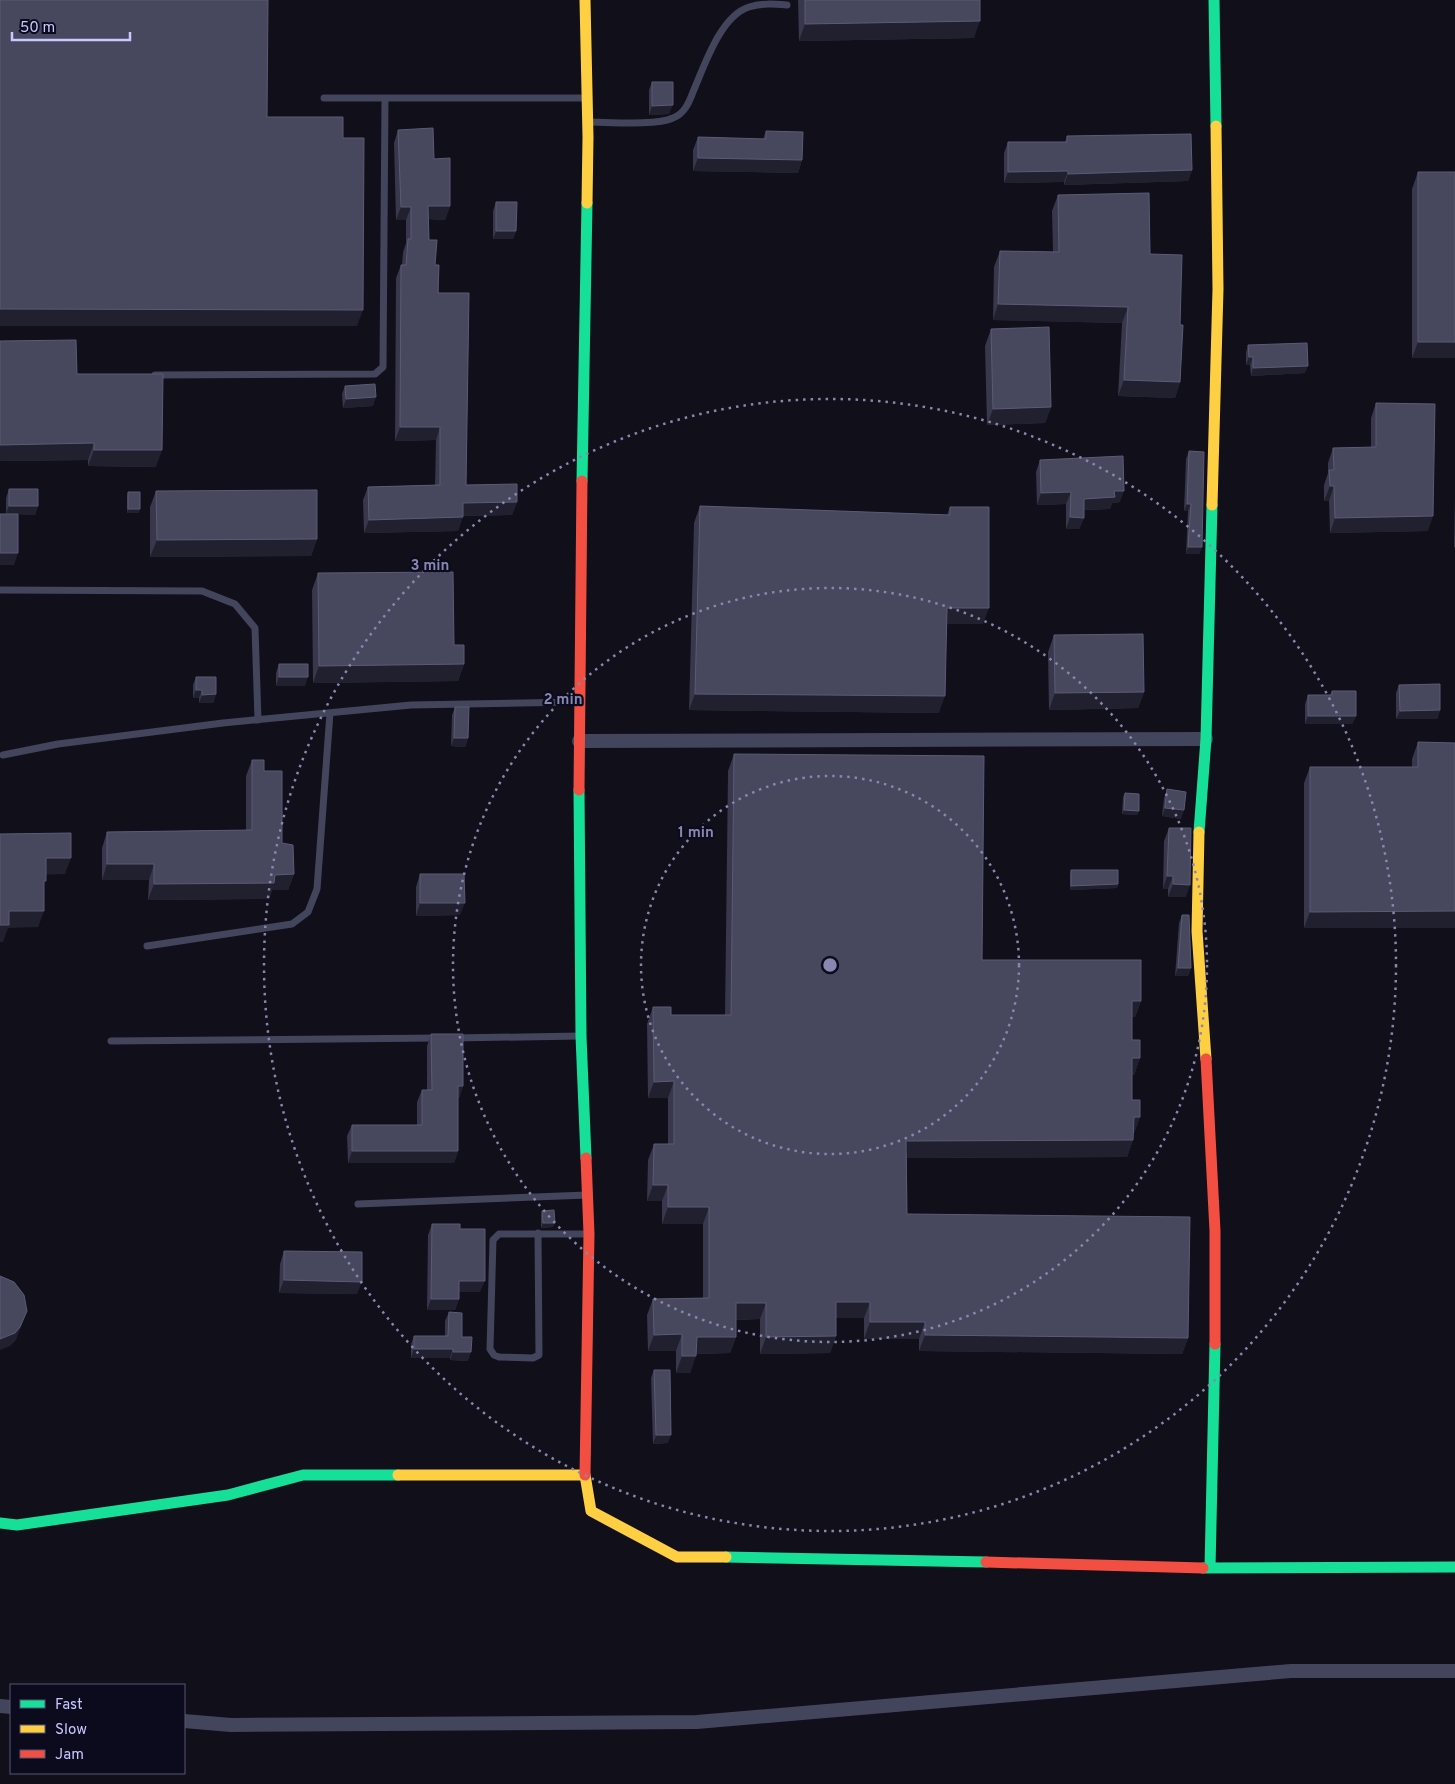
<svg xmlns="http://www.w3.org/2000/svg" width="1455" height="1784" font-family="Overpass,sans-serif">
	<rect width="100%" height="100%" fill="#100f1a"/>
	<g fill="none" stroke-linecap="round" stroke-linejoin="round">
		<path stroke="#42455b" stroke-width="7" d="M324,98H587
			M588,122C608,122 656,126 673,118C684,114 689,103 693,92C704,67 720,16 749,7C761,3 774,4 787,5
			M155,375L375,374L383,367L385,98
			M0,590L202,591L235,604L255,628L258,720
			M3,755L58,744L223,723L411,705L578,702
			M147,946L292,924L308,912L317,889L330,713
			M454,1038L581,1036
			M111,1041L438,1038
			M358,1204L587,1195
			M538,1233L539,1355L533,1358L499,1357L494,1355L490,1349L493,1240L499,1234H588"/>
		<path stroke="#42455b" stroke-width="14" d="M579,741L1206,739
			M0,1706L11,1707
			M184,1721L231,1725L697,1722L1291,1671H1455"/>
		<path stroke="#16e098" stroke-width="11" d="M1214,0L1216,126
			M582,481L587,203
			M579,790L581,1036L586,1158
			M1199,832L1206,739L1212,505
			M0,1523L17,1525L228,1495L303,1475H398
			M726,1557L986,1562
			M1203,1568L1455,1567
			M1210,1568L1215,1344"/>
		<path stroke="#ffcf43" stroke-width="11" d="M585,0L588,137L587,203
			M1212,505L1218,289L1216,126
			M1199,832L1197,931L1206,1059
			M398,1475H585L591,1511L677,1557H726"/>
		<path stroke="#f24e42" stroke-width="11" d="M579,790L582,481
			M1206,1059L1215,1231V1344
			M585,1475L589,1234L586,1158
			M986,1562L1203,1568"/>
	</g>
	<path fill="#38374b" d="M798,0H980L974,38L799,41Z
		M652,82L669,114L649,115V90Z
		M398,130L434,159L450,206L445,220L428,219L429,240L435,265L466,485L517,502L512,515L463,516L458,531L364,533L363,500L368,487L435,485L436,440L395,441L396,278L401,265H402L403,252L406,243V220H396L394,143Z
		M766,131L802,160L798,173L693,171V150L698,137L763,139Z
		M1067,136L1192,170L1188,181L1064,185V182L1004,183V153L1008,142H1065Z
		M1418,172L1455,358H1412V189Z
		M1058,195L1150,254L1180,325V382L1175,398L1118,396L1122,323L993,320L994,267L1000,251L1053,252L1052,211Z
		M496,202L516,231L513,239H493V211Z
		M991,329L1051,407L1045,423L987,425L985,346Z
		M0,341L77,374L156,467L88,466V460L0,461Z
		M1248,345L1305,373L1251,376L1250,365H1246V352Z
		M345,386L373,406L343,408L342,394Z
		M1376,403L1428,531L1330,533L1329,501H1324V485L1328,473V463L1333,448H1371V418Z
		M1189,451L1202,547L1199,554H1186L1188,511H1184L1186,459Z
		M1040,460L1120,502L1112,503L1110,509L1084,510V518L1079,529H1066V504L1037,505L1036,472Z
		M9,489L38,506L35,515L18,514L14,565L6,514V498Z
		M156,491L317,539L311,556L150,557V507Z
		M128,492L139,513H127V496Z
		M1455,496V547H1454Z
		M700,506L947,515L950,507L983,624H947L939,713L689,710L694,523Z
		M318,573L454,645L464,664L458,681L313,683L312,590Z
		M1054,635L1144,692L1138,708L1049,710L1048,652Z
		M279,664L305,686H276V673Z
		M196,677L216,694L213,703H199V698H193V685Z
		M1399,685L1440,710L1437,719H1396V693Z
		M1332,691L1356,716L1352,724H1305V704L1308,695H1330Z
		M455,707L468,738L465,747L451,746L452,715Z
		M1418,742L1455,743L1304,928V783L1310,767H1412V759Z
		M734,754L982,960L1141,1001L1135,1017H1132V1040L1140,1058L1134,1075H1132V1100L1140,1117L1134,1133H1133V1140L1127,1157L907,1158V1214L1188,1338L1182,1354L919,1351V1339H864V1318H836V1336L830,1353L760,1354V1319L736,1320V1337L730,1353L696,1354L690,1373H676V1351H648L647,1315L653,1299L703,1298V1224H662V1201H647L648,1160L654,1144H668V1098H648L647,1024L653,1007L671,1015H725L728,771Z
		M252,760L264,771L282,843L294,874L288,890H272L269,899L148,900L149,880H102V848L107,832L246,830V776Z
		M1167,789L1181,819L1162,816L1164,798Z
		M1125,793L1139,811L1137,815L1122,814L1123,797Z
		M1169,828L1186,897H1168V889H1163L1164,841Z
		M1071,870L1118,884L1117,888L1070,890V874Z
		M420,874L460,915L416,916V887Z
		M1182,915L1191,968L1188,976H1175L1179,923Z
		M431,1034L463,1086L459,1098H458V1151L454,1163H348L347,1136L352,1125H417V1102L422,1090H427V1046Z
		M542,1211L553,1227L541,1228V1215Z
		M432,1224L460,1229L480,1292H459V1299L455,1310H427L428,1235Z
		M284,1251L357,1294L279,1293L280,1264Z
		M449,1312L462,1337L468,1361L450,1360V1358H411V1344L414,1336H445V1321Z
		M654,1370L668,1443L653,1444L651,1378Z"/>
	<path fill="#21202f" d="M980,21L974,38L799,41L805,24Z
		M673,105L669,114L649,115L652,106Z
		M698,158L802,160L798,173L693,171Z
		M1192,170L1188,181L1064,185L1068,174Z
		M1068,171L1064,182L1004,183L1008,172Z
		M428,206H450L445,220L423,219Z
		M401,207H411L406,220H396Z
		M496,231H516L513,239H493Z
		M998,304L1128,307L1122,323L993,320Z
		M0,309L363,310L357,326H0Z
		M1418,342H1455V358H1412Z
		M1249,357H1253L1250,365H1246Z
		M1308,366L1305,373L1251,376L1253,368Z
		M1124,380L1180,382L1175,398L1118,396Z
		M376,397L373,406L343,408L346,399Z
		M1051,407L1045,423L987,425L993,409Z
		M400,427H440L436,440L395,441Z
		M94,443L88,460L0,461V445Z
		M94,450H162L156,467L88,466Z
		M1330,486H1334L1329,501H1324Z
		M1114,491H1124L1120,502L1112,503L1110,509L1080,510L1084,499Z
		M1071,492L1066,504L1037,505L1041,493Z
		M517,502L512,515L458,516L463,503Z
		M1187,504H1191L1188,511H1184Z
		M9,506H38L35,515L6,514Z
		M128,509H140L139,513H127Z
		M1433,516L1428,531L1330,533L1335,518Z
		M463,517L458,531L364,533L369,520Z
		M1070,517L1084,518L1079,529H1066Z
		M317,539L311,556L150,557L157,540Z
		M1188,547H1202L1199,554H1186Z
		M0,553H18L14,565H0Z
		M947,608H989L983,624H941Z
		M464,664L458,681L313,683L319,666Z
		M279,677H308L305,686H276Z
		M196,690H202L199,698H193Z
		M1144,692L1138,708L1049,710L1055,693Z
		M216,694L213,703H199L202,695Z
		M695,694L945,696L939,713L689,710Z
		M1440,710L1437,719H1396L1400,711Z
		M1308,716H1356L1352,724H1305Z
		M454,738H468L465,747L451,746Z
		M1165,808L1184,810L1181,819L1162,816Z
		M1124,810L1139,811L1137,815L1122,814Z
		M46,858H71L65,874L40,875Z
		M107,864H154L149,880H102Z
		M294,874L288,890H272L269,899L148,900L154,884L275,875Z
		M1167,876H1173L1168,889H1163Z
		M1118,884L1117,888L1070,890L1071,886Z
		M1173,884L1190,885L1186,897H1168Z
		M420,903H465L460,915L416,916Z
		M9,911H44L38,927L8,928L3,942H0V925Z
		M1455,911V928H1304L1310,912Z
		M1178,968H1191L1188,976H1175Z
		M1132,1001H1141L1135,1017H1126Z
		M1132,1058H1140L1134,1075H1126Z
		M674,1081L668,1098H648L654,1082Z
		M458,1086H463L459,1098H454Z
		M1134,1117H1140L1134,1133H1128Z
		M1133,1140L1127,1157L900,1158L906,1141Z
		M352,1151H458L454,1163H348Z
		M653,1185H668L662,1201H647Z
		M668,1207H709L703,1224H662Z
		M543,1223H555L553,1227L541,1228Z
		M284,1280L362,1282L357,1294L279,1293Z
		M459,1281H485L480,1292H455Z
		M431,1299H459L455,1310H427Z
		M836,1302H870L864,1318H830Z
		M736,1303H766L760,1319L730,1320Z
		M27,1311L16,1340L10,1346L0,1350V1339Z
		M870,1322H925L919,1339H864Z
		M682,1334L676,1351H648L654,1335Z
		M925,1335L1188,1338L1182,1354L919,1351Z
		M836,1336L830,1353L760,1354L766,1337Z
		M697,1337H736L730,1353L691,1354Z
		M414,1349H453L450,1358H411Z
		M453,1352H471L468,1361L450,1360Z
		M682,1356H696L690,1373H676Z
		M656,1435H671L668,1443L653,1444Z"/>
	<path fill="#47475e" stroke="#5c5b77" d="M0,0H268L267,117H343V138H364L363,310L0,309Z
		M805,0H980V21L805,24Z
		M652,82H673V105L652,106Z
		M433,128L434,159L450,158V206H428L429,240H437L435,265H439L438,293H469L466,485L517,484V502L463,503V517L369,520L368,487L440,485V427H400L401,265H406L408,239H411V207H401L398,130Z
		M766,131L803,132L802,160L698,158V137L766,139Z
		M1191,134L1192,170L1068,174V171L1008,172V142H1067V136Z
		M1418,172H1455V342H1418Z
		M1149,193L1150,254L1182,255L1180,325H1183L1180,382L1124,380L1128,307L998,304L1000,251L1059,252L1058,195Z
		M496,202H517L516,231H496Z
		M1049,327L1051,407L993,409L991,329Z
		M76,340L77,374H163L162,450H94V443L0,445V341Z
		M1307,343L1308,366L1253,368V357H1249L1248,345Z
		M375,384L376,397L346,399L345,386Z
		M1376,403L1435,404L1433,516L1335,518L1334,486H1330L1329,470H1334L1333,448L1376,447Z
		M1189,451L1204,452L1202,547H1188L1191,504H1187Z
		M1123,456L1124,491H1114L1115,497L1084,499V518L1070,517L1071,492L1041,493L1040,460Z
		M9,489H38V506H9Z
		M317,490V539L157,540L156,491Z
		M128,492H140V509H128Z
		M700,506L950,515V507H989V608H947L945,696L695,694Z
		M0,514H18V553H0Z
		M453,572L454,645H464V664L319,666L318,573Z
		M1143,634L1144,692L1055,693L1054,635Z
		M279,664H308V677H279Z
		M196,677H216V694L202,695V690H196Z
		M1440,684V710L1400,711L1399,685Z
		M1332,691H1356V716H1308V695H1332Z
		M455,707H469L468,738H454Z
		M1418,742L1455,743V911L1310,912V767H1418Z
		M734,754L984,756L982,960H1141V1001H1132V1040H1140V1058H1132V1100H1140V1117H1134L1133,1140L906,1141L907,1214L1190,1217L1188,1338L925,1335V1322H870V1302H836V1336L766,1337V1303H736V1337H697L696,1356H682V1334L654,1335L653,1299L709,1298V1207H668V1185H653L654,1144H674V1081L654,1082L653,1007H671V1015H731Z
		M252,760H264V771H282V843L293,845L294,874L275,875L274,883L154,884V864H107V832L252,830Z
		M1167,789L1186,792L1184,810L1165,808Z
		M1125,793L1139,794V811L1124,810Z
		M1169,828H1191L1190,885L1173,884V876H1167Z
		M71,833V858H46V881H44V911H9V925H0V834Z
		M1071,870H1118V884L1071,886Z
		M420,874H464L465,903H420Z
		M1182,915H1189L1191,968H1178Z
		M431,1034H463V1086H458V1151H352V1125H422V1090H432Z
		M554,1210L555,1223H543L542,1211Z
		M432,1224H460V1229H485V1281H459V1299H431Z
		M284,1251L362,1252V1282L284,1280Z
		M0,1276L14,1282L24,1295L27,1311L20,1327L15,1333L0,1339Z
		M449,1312L462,1313V1337H472L471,1352H453V1349H414V1336H448Z
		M654,1370H670L671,1435H656Z"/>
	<g fill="none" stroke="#8887af" stroke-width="2.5" stroke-dasharray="2.5 5">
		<circle cx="830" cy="965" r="189"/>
		<circle cx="830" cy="965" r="377"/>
		<circle cx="830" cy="965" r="566"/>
	</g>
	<circle cx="830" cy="965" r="8" fill="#8887af" stroke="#0c0b1e" stroke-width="2.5"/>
	<g font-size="15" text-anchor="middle" font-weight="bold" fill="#8887af" stroke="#0c0b1e" stroke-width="4.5" stroke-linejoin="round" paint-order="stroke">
		<text x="430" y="570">3 min</text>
		<text x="563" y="704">2 min</text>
		<text x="696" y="837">1 min</text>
	</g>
	<rect x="10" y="1684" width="175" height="90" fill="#0c0b1e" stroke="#575778"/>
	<rect x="20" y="1700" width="25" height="8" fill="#16e098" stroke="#575778"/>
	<text x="55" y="1709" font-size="15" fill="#c8c8ff">Fast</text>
	<rect x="20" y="1725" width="25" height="8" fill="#ffcf43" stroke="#575778"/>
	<text x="55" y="1734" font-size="15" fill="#c8c8ff">Slow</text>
	<rect x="20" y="1750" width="25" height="8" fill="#f24e42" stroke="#575778"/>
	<text x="55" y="1759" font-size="15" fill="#c8c8ff">Jam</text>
	<path d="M12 32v8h118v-8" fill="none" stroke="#c8c8ff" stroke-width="2.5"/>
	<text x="20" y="32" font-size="15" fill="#c8c8ff" stroke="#0c0b1e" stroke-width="4" paint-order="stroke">50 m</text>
</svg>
